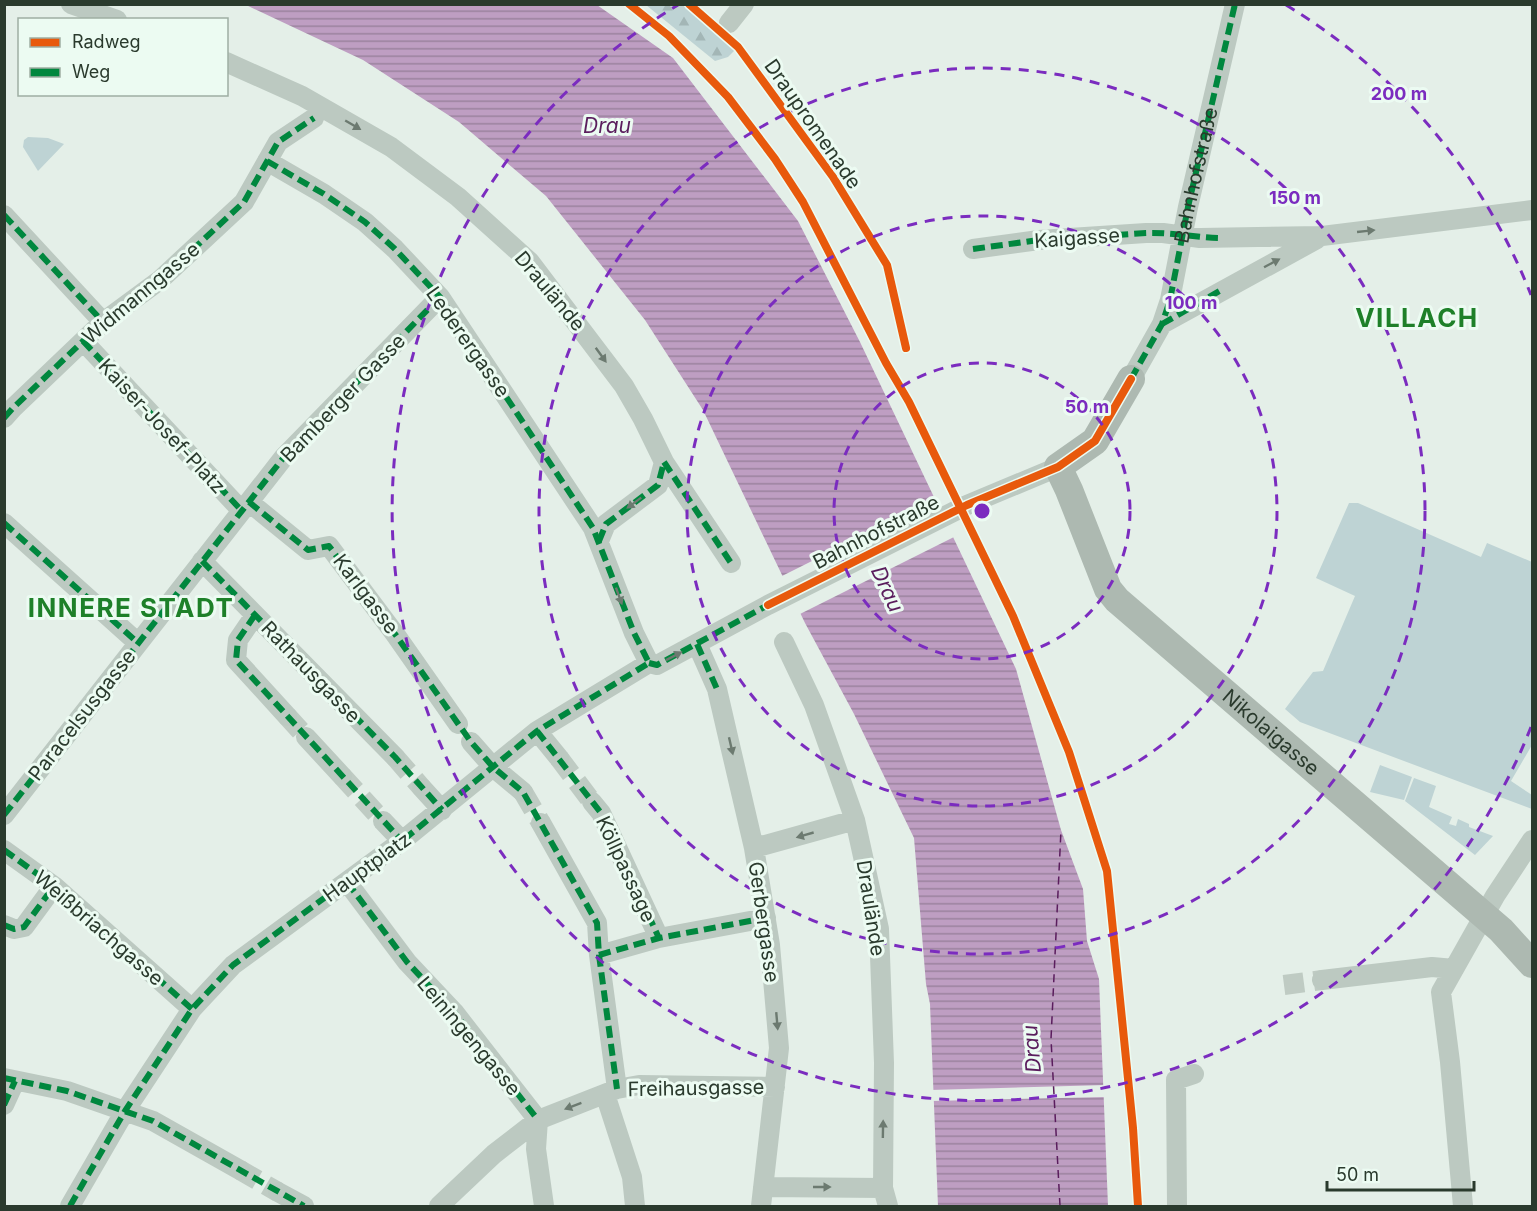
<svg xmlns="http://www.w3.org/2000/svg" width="1537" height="1211" font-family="Inter,sans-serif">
	<defs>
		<pattern id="forest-firs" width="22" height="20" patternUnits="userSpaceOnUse" patternTransform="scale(1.5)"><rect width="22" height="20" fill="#bed3d4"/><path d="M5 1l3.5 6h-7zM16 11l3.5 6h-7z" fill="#a3b6b6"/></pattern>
		<pattern id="water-rules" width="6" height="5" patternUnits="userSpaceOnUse" patternTransform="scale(1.5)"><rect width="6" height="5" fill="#be9ec2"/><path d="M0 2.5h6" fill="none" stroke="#9b829e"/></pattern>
	</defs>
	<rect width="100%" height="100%" fill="#e4efe8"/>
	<path fill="#bed3d4" d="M28,137L48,138L64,144L38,171L23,147L24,140Z
		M1349,503H1358L1481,557L1487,543L1532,562V745L1511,781L1532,795V809L1300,722L1285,709L1313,672L1323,671L1355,596L1316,578Z
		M1380,765L1412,777L1404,800L1370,792Z
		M1414,778L1436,786L1429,807L1452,817L1449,824L1456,826L1458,819L1469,824V827L1493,836L1475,855L1405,801Z"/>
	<path fill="url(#forest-firs)" d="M646,5H683L736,49L728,57L715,61Z"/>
	<path fill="url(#water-rules)" d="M246,5H597L673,58L798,221L860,342L1016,669L1061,830L1083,889L1087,941L1099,979L1108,1206H938L930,1004L926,984L914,838L854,714L805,623L703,410L645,320L546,196L459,122L363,60Z"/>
	<path fill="#e4efe8" d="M938,498L956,536L798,615L780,577Z
		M1106,1085L1107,1097L931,1101L930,1090Z"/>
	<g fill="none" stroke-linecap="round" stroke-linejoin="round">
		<path stroke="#5a1d5d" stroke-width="1.5" stroke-dasharray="8 6" stroke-linecap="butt" d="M1060,1206L1051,1039L1061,830"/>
		<path stroke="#bfcbc3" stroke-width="20" stroke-dasharray="20 10" stroke-linecap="butt" d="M287,716L306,737
			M395,757L422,788
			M559,758L592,802
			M342,776L383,821
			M523,792L541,823
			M1284,985L1322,980
			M240,1170L278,1192"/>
		<path stroke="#bcc9c1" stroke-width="20" d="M71,4L117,20
			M729,23L744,4
			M226,62L302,96L391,147L458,197L530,262L624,386L643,419L664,462L731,563
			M267,161L324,194L365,222L395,249L440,297L593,528L634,633L649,663
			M4,215L103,322
			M973,249L1039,240L1146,233H1163L1200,238L1322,236L1532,210
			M1162,324L1317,239
			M83,341L242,511
			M1131,379L1162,324L1170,300L1188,207L1235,4
			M4,418L13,408L103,322L160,280L244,202L278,142L314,118
			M249,502L308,550L329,546L395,634L458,724
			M4,523L138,643
			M599,541L606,524L658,485L664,462
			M202,561L395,757
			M255,615L238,640L236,660L287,716
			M784,642L814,705L855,820L879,929L884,1063L883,1188L888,1206
			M697,644L717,689L729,741L754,848L770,945L779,1048L761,1206
			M649,663L657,665L768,605L967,505L1058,467
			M537,731L559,758
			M306,737L342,776
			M471,742L493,767L523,792
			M422,788L442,810
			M592,802L601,813L659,938
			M4,815L284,457L440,297
			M383,821L402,841
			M541,823L597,923L599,955L617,1089
			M754,848L855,820
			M4,850L54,886L192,1009
			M347,882L407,962L454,1012L538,1120L536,1149L544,1206
			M4,925L14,929L24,927L54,886
			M599,955L659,938L766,918
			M1322,980L1432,967L1454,969
			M4,1078L67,1091L153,1121L240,1170
			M605,1094L632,1177L635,1206
			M4,1105L15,1081
			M763,1187L883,1188
			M278,1192L304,1206
			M70,1206L125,1111L192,1009L233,965L402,841L537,731L649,663
			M439,1206L494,1154L538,1120L617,1089L639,1085L775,1087
			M1177,1206L1176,1080L1194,1074
			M1463,1206L1450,1062L1441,992L1495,896L1532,840"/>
		<path stroke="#adb9b1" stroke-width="28" id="s1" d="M1131,379L1095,441L1058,467L1069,490L1108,589L1117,600L1501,930L1532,964"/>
		<g stroke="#00873e" stroke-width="6" stroke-dasharray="12 6" stroke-linecap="butt">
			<path d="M267,161L324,194L365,222L395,249L440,297L593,528L634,633L649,663"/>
			<path d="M4,215L103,322"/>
			<path d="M973,249L1039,240L1146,233C1172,232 1197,238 1223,238"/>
			<path d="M1162,324L1223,289"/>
			<path d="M83,341L242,511"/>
			<path id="s2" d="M1131,379L1162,324L1170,300L1188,207L1235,4"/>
			<path d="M4,418L13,408L103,322L160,280L244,202L278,142L314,118"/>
			<path d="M664,462L731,563"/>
			<path d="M249,502L308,550L329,546L395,634L471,742L493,767L523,792L597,923L599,955L617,1089"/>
			<path d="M4,523L138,643"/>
			<path d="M599,541L606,524L658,485L664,462"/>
			<path d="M202,561L395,757L442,810"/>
			<path d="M255,615L238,640L236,660L402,841"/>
			<path d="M697,644L717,689"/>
			<path d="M649,663L657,665L768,605"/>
			<path d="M537,731L601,813L659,938"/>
			<path d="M4,815L284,457L440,297"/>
			<path d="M4,850L54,886L192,1009"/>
			<path d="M347,882L407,962L454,1012L538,1120"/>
			<path d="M4,925L14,929L24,927L54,886"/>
			<path d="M599,955L659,938L766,918"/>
			<path d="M4,1078L67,1091L153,1121L304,1206"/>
			<path d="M4,1105L15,1081"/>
			<path d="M70,1206L125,1111L192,1009L233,965L402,841L537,731L649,663"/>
		</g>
		<defs>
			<path id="cycleway" d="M629,4L669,36L728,97L775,159L803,202L886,363L909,402L1013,616L1069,752L1107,871L1133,1128L1138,1206
				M689,4L738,47L833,177L887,265L906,348
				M768,605L967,505L1058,467L1095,441L1131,379"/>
		</defs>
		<use href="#cycleway" stroke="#ecfbf2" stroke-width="11"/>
		<use href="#cycleway" stroke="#e8590c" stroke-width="8"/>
	</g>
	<defs><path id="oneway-solid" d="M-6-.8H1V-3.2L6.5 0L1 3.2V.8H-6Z" transform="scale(1.5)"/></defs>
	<g fill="#6c7a70">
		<use href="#oneway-solid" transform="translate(353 125) rotate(30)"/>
		<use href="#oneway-solid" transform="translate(1366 231) rotate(-6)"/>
		<use href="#oneway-solid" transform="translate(1272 263) rotate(-28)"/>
		<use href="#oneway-solid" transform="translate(601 355) rotate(54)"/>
		<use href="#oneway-solid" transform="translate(634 503) rotate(143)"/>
		<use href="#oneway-solid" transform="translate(619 596) rotate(70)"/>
		<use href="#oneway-solid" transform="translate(674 656) rotate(-27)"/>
		<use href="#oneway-solid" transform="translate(731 746) rotate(77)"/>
		<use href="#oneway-solid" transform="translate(805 835) rotate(164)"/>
		<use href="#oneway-solid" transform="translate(777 1021) rotate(85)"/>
		<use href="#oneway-solid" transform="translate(573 1106) rotate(159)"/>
		<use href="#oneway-solid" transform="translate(883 1129) rotate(-89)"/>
		<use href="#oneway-solid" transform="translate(822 1187)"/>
	</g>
	<g fill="none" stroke="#7b2cbf" stroke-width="3" stroke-dasharray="10 8">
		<circle cx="982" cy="511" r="148"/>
		<circle cx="982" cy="511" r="295"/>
		<circle cx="982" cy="511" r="443"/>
		<path d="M1531 727A590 590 0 1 1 678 5M1286 5A590 590 0 0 1 1531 295"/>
	</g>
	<g text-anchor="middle" stroke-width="6" stroke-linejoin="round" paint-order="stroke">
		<g font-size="20" fill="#2a3a2d" stroke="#ecfbf2">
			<text transform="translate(813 124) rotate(55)" y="7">Draupromenade</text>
			<text dy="7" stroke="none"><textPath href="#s2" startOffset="216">Bahnhofstraße</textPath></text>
			<text transform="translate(1077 238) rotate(-4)" y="7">Kaigasse</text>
			<text transform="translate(550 291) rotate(50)" y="7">Draulände</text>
			<text transform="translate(141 293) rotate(-40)" y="7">Widmanngasse</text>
			<text transform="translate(468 342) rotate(55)" y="7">Lederergasse</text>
			<text transform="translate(343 398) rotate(-46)" y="7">Bamberger Gasse</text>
			<text transform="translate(162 426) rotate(47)" y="7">Kaiser-Josef-Platz</text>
			<text transform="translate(876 532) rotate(-27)" y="7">Bahnhofstraße</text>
			<text transform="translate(366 594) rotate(53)" y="7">Karlgasse</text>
			<text transform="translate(311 672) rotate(46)" y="7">Rathausgasse</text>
			<text transform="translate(82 715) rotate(-52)" y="7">Paracelsusgasse</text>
			<text dy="7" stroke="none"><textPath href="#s1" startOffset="466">Nikolaigasse</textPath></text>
			<text transform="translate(367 867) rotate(-36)" y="7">Hauptplatz</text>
			<text transform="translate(626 869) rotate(65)" y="7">Köllpassage</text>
			<text transform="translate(871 908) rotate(81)" y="7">Draulände</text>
			<text transform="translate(764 922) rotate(82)" y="7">Gerbergasse</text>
			<text transform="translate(99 928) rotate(41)" y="7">Weißbriachgasse</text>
			<text transform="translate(469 1036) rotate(50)" y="7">Leiningengasse</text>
			<text transform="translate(696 1088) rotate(-1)" y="7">Freihausgasse</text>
		</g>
		<g font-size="21" font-style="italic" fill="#5a1d5d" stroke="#ecfbf2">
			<text x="607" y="133">Drau</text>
			<text transform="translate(887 589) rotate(65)" y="7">Drau</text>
			<text transform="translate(1032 1049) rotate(-95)" y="7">Drau</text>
		</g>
		<g font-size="26" font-weight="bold" letter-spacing="1.5" fill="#1e8029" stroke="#ecfbf2">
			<text x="1417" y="327">VILLACH</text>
			<text x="131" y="617">INNERE STADT</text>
		</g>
	</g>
	<circle cx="982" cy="511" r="9" fill="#7b2cbf" stroke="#ecfbf2" stroke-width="3"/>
	<g font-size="18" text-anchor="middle" font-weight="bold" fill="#7b2cbf" stroke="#ecfbf2" stroke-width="6" stroke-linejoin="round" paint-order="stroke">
		<text x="1399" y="100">200 m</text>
		<text x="1295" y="204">150 m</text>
		<text x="1191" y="309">100 m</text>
		<text x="1087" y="413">50 m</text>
	</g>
	<rect width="1537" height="1211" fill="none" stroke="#2a3a2d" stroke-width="12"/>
	<rect x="18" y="18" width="210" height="78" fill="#ecfbf2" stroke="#9eaea3" stroke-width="1.5"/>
	<rect x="30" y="38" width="30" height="9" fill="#e8590c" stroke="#9eaea3" stroke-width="1.5"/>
	<text x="72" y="48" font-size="18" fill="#2a3a2d">Radweg</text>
	<rect x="30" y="68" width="30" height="9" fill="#00873e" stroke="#9eaea3" stroke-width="1.5"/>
	<text x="72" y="78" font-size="18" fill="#2a3a2d">Weg</text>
	<path d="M1327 1181v9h147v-9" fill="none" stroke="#2a3a2d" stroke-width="3"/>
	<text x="1336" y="1181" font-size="18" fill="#2a3a2d" stroke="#ecfbf2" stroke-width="4.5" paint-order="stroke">50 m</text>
</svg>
